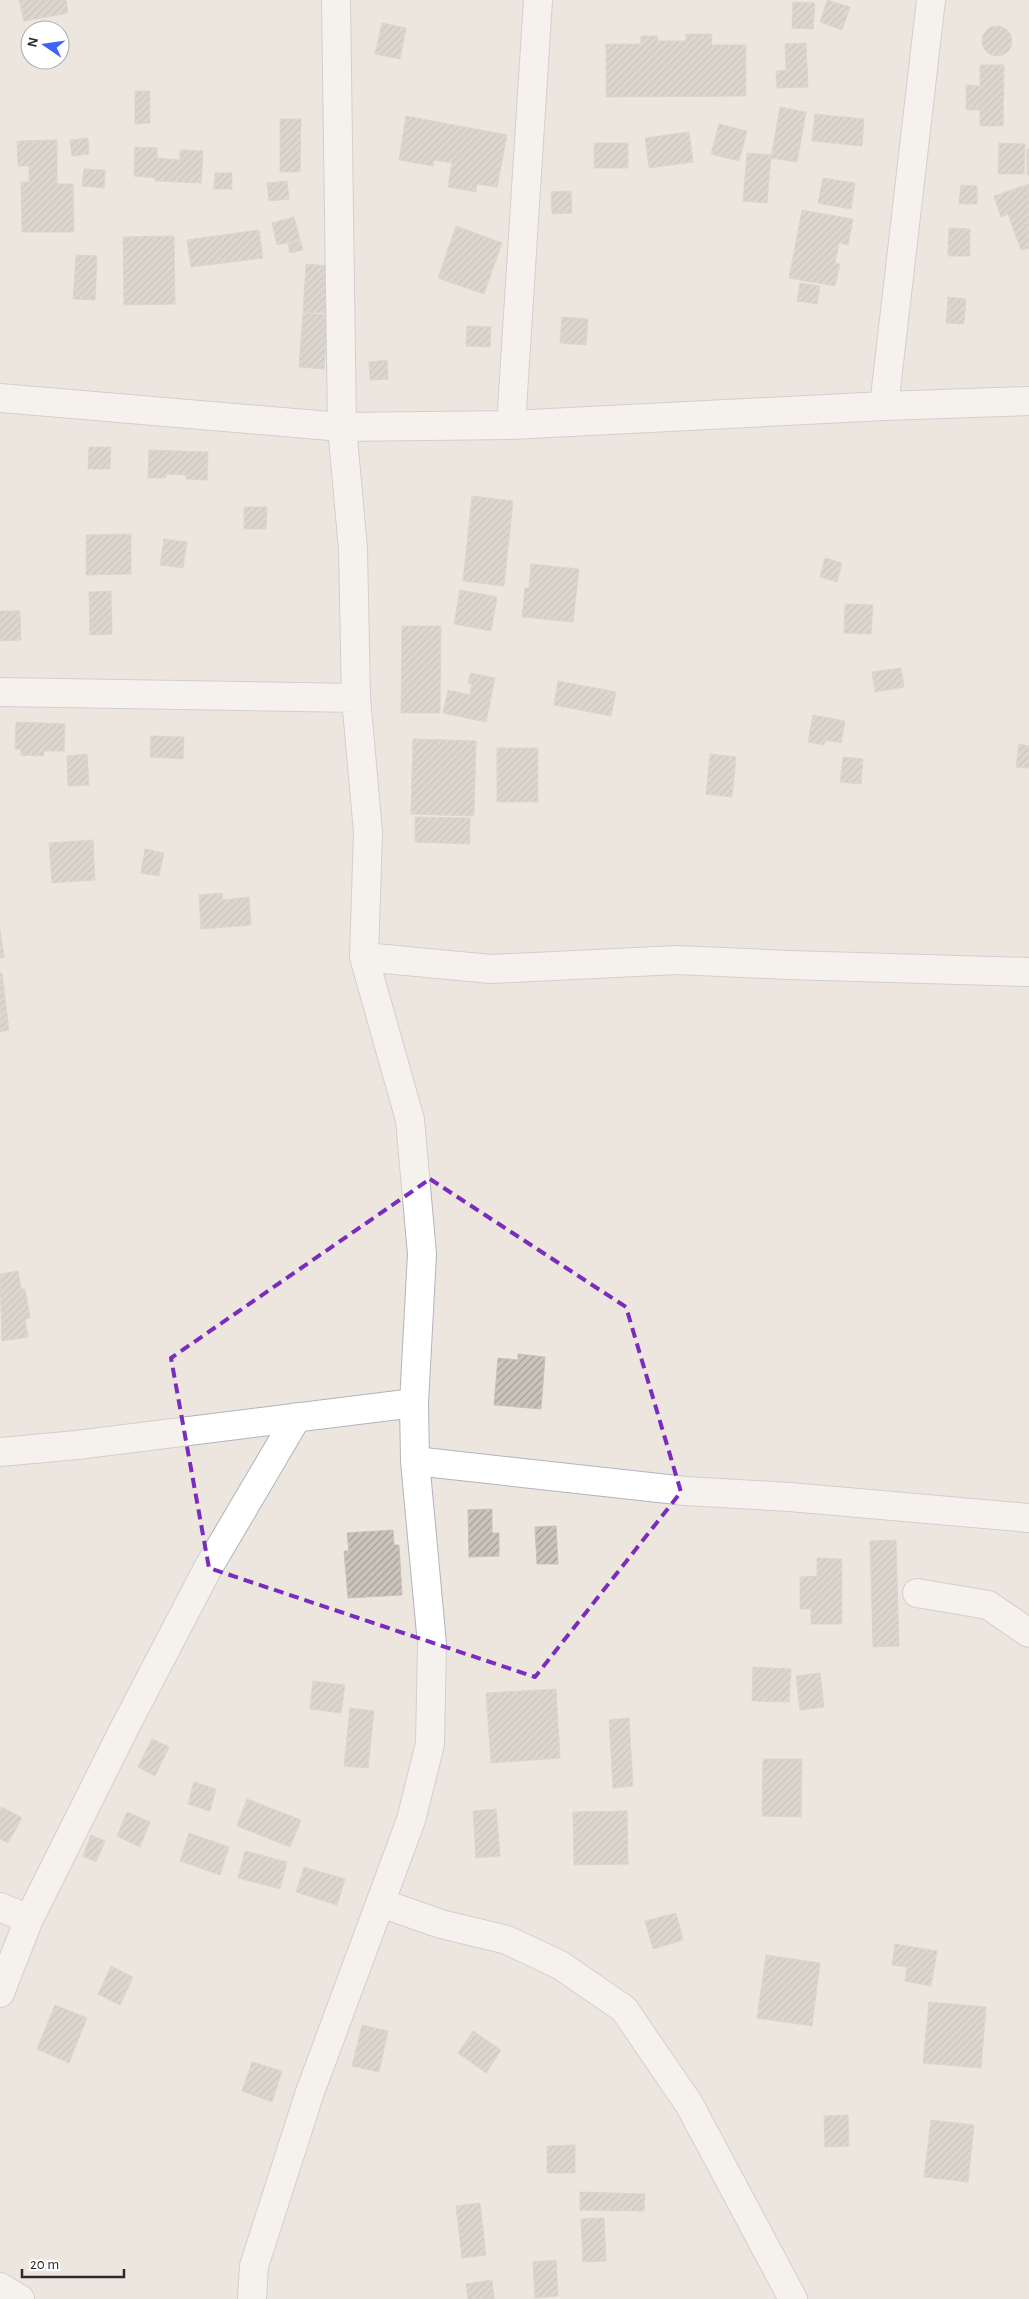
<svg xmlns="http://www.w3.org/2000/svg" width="1029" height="2299" font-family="'Alegreya Sans',sans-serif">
	<defs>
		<pattern id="building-hatch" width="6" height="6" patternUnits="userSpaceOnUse" patternTransform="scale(1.25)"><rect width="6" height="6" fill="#c9c4bc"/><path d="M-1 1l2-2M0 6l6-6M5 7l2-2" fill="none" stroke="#a39f99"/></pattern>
	</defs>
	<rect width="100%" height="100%" fill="#ede6de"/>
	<path fill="url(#building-hatch)" stroke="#c8c2b7" d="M19,0H66L68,13L24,21Z
		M827,0L850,7L842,30L820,22Z
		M793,2L815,3L813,29L792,28Z
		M382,23L406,28L400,59L375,54Z
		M982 41a15 15 0 1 1 30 0a15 15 0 1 1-30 0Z
		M686,34H712L711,45H746V96L606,97V44H641V36H658L657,41H686Z
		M806,43L808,87L777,88L776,71L786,70L785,44Z
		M980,65H1004L1003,126H980V110H966V85L980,86Z
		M135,91H150V123L135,124Z
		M780,107L806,112L797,162L771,158Z
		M815,114L864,119L862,146L812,141Z
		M406,116L507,135L497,187L477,184L476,192L448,187L452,163L434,160L433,166L399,160Z
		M280,119H301L300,172H280Z
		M719,124L747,131L739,161L711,154Z
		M689,132L693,162L649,168L645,138Z
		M88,138L89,154L72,156L70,140Z
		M57,140V184H73L74,232H22L21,182H29V166H18L17,141Z
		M594,143H628V168H594Z
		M999,143L1025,144L1024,174H998Z
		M135,147L157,148V158L180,160V150L203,151L201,183L155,181V178L134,176Z
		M1027,149H1029V175H1027Z
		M747,153L771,155L767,203L743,201Z
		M84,169L105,170L104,188L82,186Z
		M215,173H232V189H214Z
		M823,178L855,183L851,209L818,203Z
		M287,181L289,199L269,201L267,183Z
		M1029,184V248L1021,250L1008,214L1001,217L994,196Z
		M961,185L977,186V204H959Z
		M571,191L572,213L552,214L551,192Z
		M802,210L853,219L848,245L839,243L835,263L840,264L835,286L789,278Z
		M294,217L300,240L277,245L272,223Z
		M456,226L502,243L484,294L438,278Z
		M949,228L970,229V256H948Z
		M259,230L263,258L191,267L187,240Z
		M174,236L175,304L124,305L123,237Z
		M301,241L303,250L290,253L288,244Z
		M76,255L97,256L95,300L73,299Z
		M306,264L329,266L327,313L303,312Z
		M800,283L820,286L817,304L797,301Z
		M948,297L966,299L964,324L946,323Z
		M303,313L328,315L324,369L299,367Z
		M562,317L588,319L586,345L560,343Z
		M467,326L491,327L490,347L466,346Z
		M387,360L388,379L370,380L369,362Z
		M89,447H111L110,469H88Z
		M149,450L208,452L207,480L186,479V475L166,474V478H148Z
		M472,496L513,501L504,586L463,581Z
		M244,507H267L266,529H244Z
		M131,534V574L86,575V535Z
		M164,539L187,542L183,568L160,565Z
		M825,558L842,563L837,582L820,577Z
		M531,564L579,569L573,622L522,617L525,588H529Z
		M460,590L497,597L491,631L454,624Z
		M111,591L112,634L90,635L89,592Z
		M845,604L873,605L871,634L844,633Z
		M0,611H20L21,640L0,641Z
		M402,626H441L440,713H401Z
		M901,668L904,687L875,692L872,672Z
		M471,673L495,678L486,722L443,713L448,690L470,695L472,684L468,683Z
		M558,681L616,692L611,716L554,705Z
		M813,715L845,721L841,743L826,740L824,745L808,742Z
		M16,722L65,724L64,751H44V756L21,755V749H15Z
		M151,736L184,737L183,759L150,757Z
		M413,739L476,741L474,816L411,814Z
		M1019,744L1029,746V768L1016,767Z
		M497,748H538V802H497Z
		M87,754L89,785L68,786L67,756Z
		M710,754L736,757L732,797L706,794Z
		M843,757L863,759L861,784L840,782Z
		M415,817L470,818V844L415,842Z
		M93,840L95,880L52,883L49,843Z
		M145,849L164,853L159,876L141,873Z
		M222,893L223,900L249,897L251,925L201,929L199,895Z
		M0,929L4,957L0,958Z
		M0,973H2L9,1030L0,1032Z
		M18,1271L21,1289H25L30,1318L25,1319L28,1337L2,1341L0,1274Z
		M518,1354L545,1357L541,1409L494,1405L498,1358L518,1360Z
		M492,1509V1533H499V1556L469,1557L468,1510Z
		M556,1526L558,1564H537L535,1527Z
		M393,1530L394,1545H399L402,1595L348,1598L344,1551H349L347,1533Z
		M896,1540L899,1646L873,1647L870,1541Z
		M817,1558L842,1559V1624H811V1609H800V1577L817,1576Z
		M753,1667L791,1669L789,1702L752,1701Z
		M820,1673L824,1707L800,1710L796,1676Z
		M313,1681L345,1685L341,1713L310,1709Z
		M556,1689L560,1758L491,1763L486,1693Z
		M350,1708L374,1711L368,1768L344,1766Z
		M629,1718L633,1786L613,1788L609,1720Z
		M152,1739L169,1747L155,1776L138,1767Z
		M763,1759H802L801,1817L762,1816Z
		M194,1782L216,1789L210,1811L188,1804Z
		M247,1799L301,1820L290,1847L237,1826Z
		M2,1807L22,1818L8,1843L0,1839V1811Z
		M496,1809L500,1856L476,1858L473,1811Z
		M627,1811L628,1864L574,1865L573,1812Z
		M127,1812L150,1822L140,1847L117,1836Z
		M189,1833L229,1847L220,1875L180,1861Z
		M91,1835L105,1841L96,1862L83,1856Z
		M245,1851L287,1862L280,1889L238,1878Z
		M304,1867L345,1879L337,1905L296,1892Z
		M676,1913L683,1940L653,1949L645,1921Z
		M895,1944L937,1951L931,1986L905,1981L907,1967L892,1965Z
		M766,1955L820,1963L812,2026L757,2018Z
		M111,1966L133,1977L120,2005L98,1994Z
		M929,2002L986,2007L981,2068L923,2063Z
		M55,2005L87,2018L69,2063L37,2049Z
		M362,2025L388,2031L379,2072L352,2066Z
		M473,2031L501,2050L486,2073L458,2053Z
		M252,2062L282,2071L272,2102L242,2091Z
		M848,2115L849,2146L825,2147L824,2116Z
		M931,2120L974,2125L968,2182L924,2177Z
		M575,2145V2173H547V2146Z
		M580,2192L645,2194L644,2211L580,2210Z
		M480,2203L486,2255L462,2258L456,2206Z
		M604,2218L606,2261L583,2262L581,2219Z
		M556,2260L558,2296L535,2298L533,2262Z
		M492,2280L494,2299H468L466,2284Z"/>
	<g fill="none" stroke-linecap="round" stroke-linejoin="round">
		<defs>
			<path id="minor" d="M0,398L342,427L511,425L884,406L1029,401
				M884,406L931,0
				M511,425L538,0
				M0,692L356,698
				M364,957L491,969L677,960L789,965L1029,972
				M0,1452L77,1445L414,1403
				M415,1461L686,1491L790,1497L1029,1518
				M917,1593L988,1605L1029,1633
				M381,1903L441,1924L507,1940L560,1965L624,2009L689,2104L793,2299
				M0,1907L29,1919
				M0,1993L29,1919L125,1727L208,1568L297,1417
				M0,2287L20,2299
				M252,2299L254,2266L310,2092L411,1820L430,1744L432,1644L415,1461L414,1403L422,1254L410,1120L364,957L368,832L356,698L353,549L342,427L336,0"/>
		</defs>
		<use href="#minor" stroke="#b1b4bf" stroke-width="30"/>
		<use href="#minor" stroke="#fff" stroke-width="28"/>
	</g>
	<path d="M0 0H1029V2299H0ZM430,1179L626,1307L681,1492L535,1677L209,1568L171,1358Z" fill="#ede6de" fill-opacity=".55" fill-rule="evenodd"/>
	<path fill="none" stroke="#7b2cbf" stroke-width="4" stroke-dasharray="10 6" stroke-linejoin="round" d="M430,1179L626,1307L681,1492L535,1677L209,1568L171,1358Z"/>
	<g transform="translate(45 45) rotate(283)"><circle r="24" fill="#ffffff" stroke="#aaaaaa"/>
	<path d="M0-4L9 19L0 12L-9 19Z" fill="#3e62f9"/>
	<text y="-8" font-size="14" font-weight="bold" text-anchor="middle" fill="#2b2b2b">N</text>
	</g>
	<path d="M22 2269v8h102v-8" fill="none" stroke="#2b2b2b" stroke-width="2.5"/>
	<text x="30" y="2269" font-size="15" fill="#2b2b2b" stroke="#ffffff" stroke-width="4" paint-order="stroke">20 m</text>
</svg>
